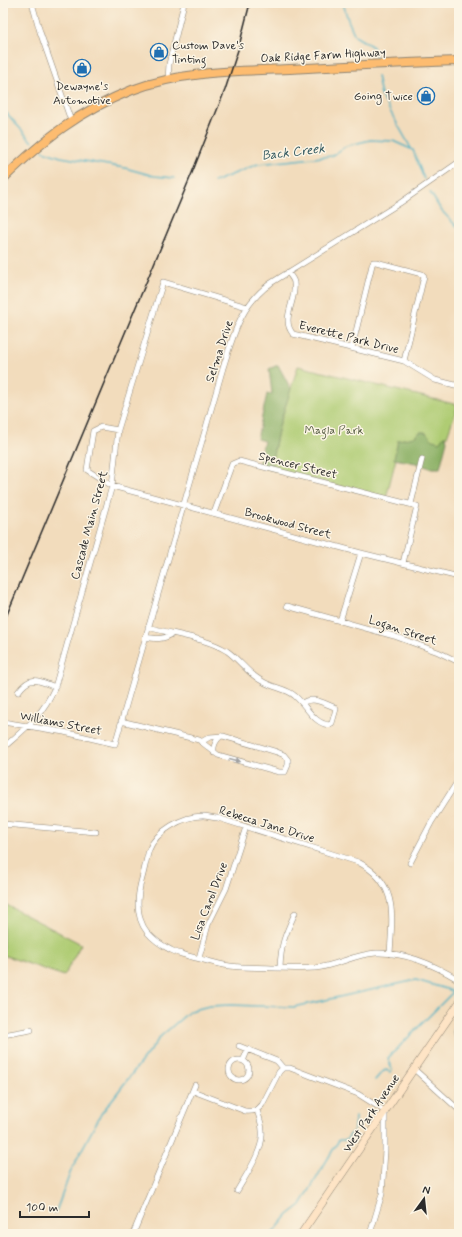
<svg xmlns="http://www.w3.org/2000/svg" width="462" height="1237" font-family="Mynerve,sans-serif">
	<rect width="100%" height="100%" fill="#fcf5e5"/>
	<filter id="ink" filterUnits="userSpaceOnUse"><feTurbulence type="fractalNoise" baseFrequency=".025" numOctaves="2"/><feDisplacementMap in="SourceGraphic" scale="8" xChannelSelector="R" yChannelSelector="G"/><feConvolveMatrix kernelMatrix="1 2 1 2 8 2 1 2 1" color-interpolation-filters="sRGB"/></filter>
	<filter id="wash" filterUnits="userSpaceOnUse"><feTurbulence type="fractalNoise" baseFrequency=".012" numOctaves="4" result="noise"/><feDisplacementMap in="SourceGraphic" scale="16" xChannelSelector="R" yChannelSelector="G"/><feGaussianBlur stdDeviation="0.9" result="paint"/><feColorMatrix in="noise" values="0 0 0 0 0 0 0 0 0 0 0 0 0 0 0 0 0 1.4 0 .05"/><feComposite in="paint" operator="in"/></filter>
	<g filter="url(#wash)">
		<rect width="100%" height="100%" fill="#f2dcbc"/>
		<path fill="#afcc73" stroke="#6d7c4f" d="M298,366L458,405L439,459L398,451L386,498L270,469L279,426Z
			M3,903L81,944L64,976L3,955Z"/>
		<path fill="#8bb065" stroke="#5b6e48" d="M278,365L291,389L279,426L270,469L258,465L264,441L257,439L267,394H272L269,369Z
			M420,432H425L433,440L439,442L445,435L447,441L440,468H430L416,463L394,459L398,440L414,437Z"/>
		<path fill="#43aec2" stroke="#376c76" d="M459,1020V1037L455,1036L453,1032Z"/>
		<g fill="none" stroke-linecap="round" stroke-linejoin="round">
			<path stroke="#43aec2" stroke-width="1.5" d="M343,3L348,20L355,36L373,47L376,57
				M377,76L381,95L412,150
				M3,109L32,142
				M43,151L61,157L125,168L154,176L174,178
				M214,182L258,164L332,156L346,146L370,140L393,141L413,150L424,179
				M430,192L441,210L459,229
				M375,1080L382,1072L386,1070L390,1072L392,1070L388,1058L453,992
				M55,1214L72,1168L101,1114L161,1036L190,1011L209,1006L230,1005L294,1007L416,980L453,991H458
				M272,1234L288,1215L301,1205L324,1165L339,1140H346L354,1130L355,1117"/>
		</g>
	</g>
	<g filter="url(#ink)">
		<g fill="none" stroke-linecap="round" stroke-linejoin="round">
			<defs>
				<path id="street" d="M32,3L40,32L71,121
					M168,80L169,64L184,3
					M288,272C290,276 294,279 294,283C297,300 280,319 293,334L404,361L435,380L459,386
					M352,348L372,265L373,262H376L422,274L424,276L404,361
					M118,430L101,427L93,431L87,470L112,486L361,553L459,577
					M411,504L422,459
					M214,513L232,464L239,461L417,506L403,563
					M287,606L394,636L438,652L459,662
					M340,621L361,553
					M148,627C174,635 204,637 227,651C240,660 248,674 262,681C272,688 286,688 295,696C307,706 313,723 329,725L332,723L336,709L334,707C323,703 313,696 302,703
					M145,637C156,639 163,640 172,634
					M18,692C30,675 38,680 55,687
					M121,721L199,740L218,755L279,772H285L288,765V760L284,755L277,752L223,736L210,737L201,742
					M3,722L64,732L115,744L223,368C234,333 240,306 271,283L400,203L459,162
					M3,748C27,727 42,716 55,687L112,486L118,430L163,282L247,307
					M214,753C213,746 216,740 221,736
					M3,824L96,832
					M410,863L431,823L459,779
					M390,954C392,916 399,883 358,862L218,818C213,818 208,816 203,816C183,816 156,831 149,850C146,860 144,872 141,882C137,898 136,918 147,932C153,939 163,946 171,950C176,953 183,954 188,956C202,959 216,964 230,966C244,968 260,967 275,968C288,968 302,969 315,968C336,966 355,954 376,953C405,952 435,965 459,980
					M199,958L208,925L226,889L246,827
					M280,968C281,943 285,935 295,913
					M3,1035L31,1030
					M239,1046L277,1061L283,1068
					M229 1070a10 10 0 1 1 20 0a10 10 0 1 1-20 0Z
					M243,1061L248,1049
					M414,1069L459,1110
					M193,1091L245,1111C252,1112 257,1111 262,1105L279,1072L283,1068H290L358,1094L385,1111V1151L382,1194L370,1234
					M237,1191C246,1175 264,1150 262,1131C262,1124 259,1117 257,1110
					M133,1234L195,1085"/>
				<path id="secondary" d="M301,1234L459,1003"/>
				<path id="primary" d="M3,179C43,140 79,111 132,90C182,71 237,71 290,69C346,66 403,63 459,61"/>
			</defs>
			<use href="#street" stroke="#8e8474" stroke-width="6"/>
			<use href="#secondary" stroke="#8e8474" stroke-width="8"/>
			<use href="#primary" stroke="#8e8474" stroke-width="10"/>
			<use href="#street" stroke="#fff" stroke-width="5"/>
			<use href="#secondary" stroke="#fee4c5" stroke-width="7"/>
			<use href="#primary" stroke="#fdbc6f" stroke-width="8"/>
			<path stroke="#2b2b2b" stroke-width="1.5" d="M3,624L192,173L225,90L238,50L250,3"/>
		</g>
		<defs><path id="oneway-solid" d="M-6-.8H1V-3.2L6.5 0L1 3.2V.8H-6Z"/></defs>
		<use fill="#a0a0a0" href="#oneway-solid" transform="translate(235 760) rotate(15)"/>
	</g>
	<defs>
		<symbol id="shop-ring" viewBox="-11 -11 22 22"><circle r="9.5" fill="#fcf5e5" stroke="#1f6fb2" stroke-width="1.5"/><path d="M-5-2.5h2.3a2.7 3.5 0 0 1 5.4 0H5L5.5 6h-11ZM-1.5-2.5h3a1.5 2.3 0 0 0-3 0Z" fill="#1f6fb2"/></symbol>
	</defs>
	<g fill-rule="evenodd">
		<use href="#shop-ring" x="149" y="42" width="20" height="20"/>
		<use href="#shop-ring" x="72" y="58" width="20" height="20"/>
		<use href="#shop-ring" x="416" y="86" width="20" height="20"/>
	</g>
	<g text-anchor="middle" stroke-width="3" stroke-linejoin="round" paint-order="stroke">
		<g font-size="12" fill="#2b2b2b" stroke="#fcf5e5" text-anchor="start">
			<text x="172" y="49">Custom Dave's<tspan x="172" dy="14">Tinting</tspan></text>
			<text x="82" y="90" text-anchor="middle">Dewayne's<tspan x="82" dy="14">Automotive</tspan></text>
			<text x="413" y="100" text-anchor="end">Going Twice</text>
		</g>
		<g font-size="12" fill="#2b2b2b" stroke="#fcf5e5">
			<text transform="translate(323 55) rotate(-3)" y="4">Oak Ridge Farm Highway</text>
			<text transform="translate(349 337) rotate(14)" y="4">Everette Park Drive</text>
			<text transform="translate(219 351) rotate(-72)" y="4">Selma Drive</text>
			<text transform="translate(298 465) rotate(14)" y="4">Spencer Street</text>
			<text transform="translate(288 523) rotate(15)" y="4">Brookwood Street</text>
			<text transform="translate(89 525) rotate(-75)" y="4">Cascade Main Street</text>
			<text transform="translate(403 630) rotate(18)" y="4">Logan Street</text>
			<text transform="translate(61 723) rotate(11)" y="4">Williams Street</text>
			<text transform="translate(267 824) rotate(17)" y="4">Rebecca Jane Drive</text>
			<text transform="translate(209 901) rotate(-69)" y="4">Lisa Carol Drive</text>
			<text transform="translate(371 1113) rotate(-56)" y="4">West Park Avenue</text>
		</g>
		<g font-size="12" fill="#535b41" stroke="#fcf5e5">
			<text x="334" y="434">Magla Park</text>
		</g>
		<g font-size="13" font-style="italic" fill="#335960" stroke="#fcf5e5">
			<text transform="translate(293 151) rotate(-7)" y="5">Back Creek</text>
		</g>
	</g>
	<rect width="462" height="1237" fill="none" stroke="#fcf5e5" stroke-width="16"/>
	<g transform="translate(424 1199) rotate(15)" stroke="#fcf5e5" stroke-width="3" paint-order="stroke">
	<path d="M0-3L7 15L0 10L-7 15Z" fill="#2b2b2b"/>
	<text y="-6" font-size="11" font-weight="bold" text-anchor="middle" fill="#2b2b2b">N</text>
	</g>
	<path d="M20 1211v6h69v-6" fill="none" stroke="#2b2b2b" stroke-width="2"/>
	<text x="26" y="1211" font-size="12" fill="#2b2b2b" stroke="#fcf5e5" stroke-width="3" paint-order="stroke">100 m</text>
</svg>
